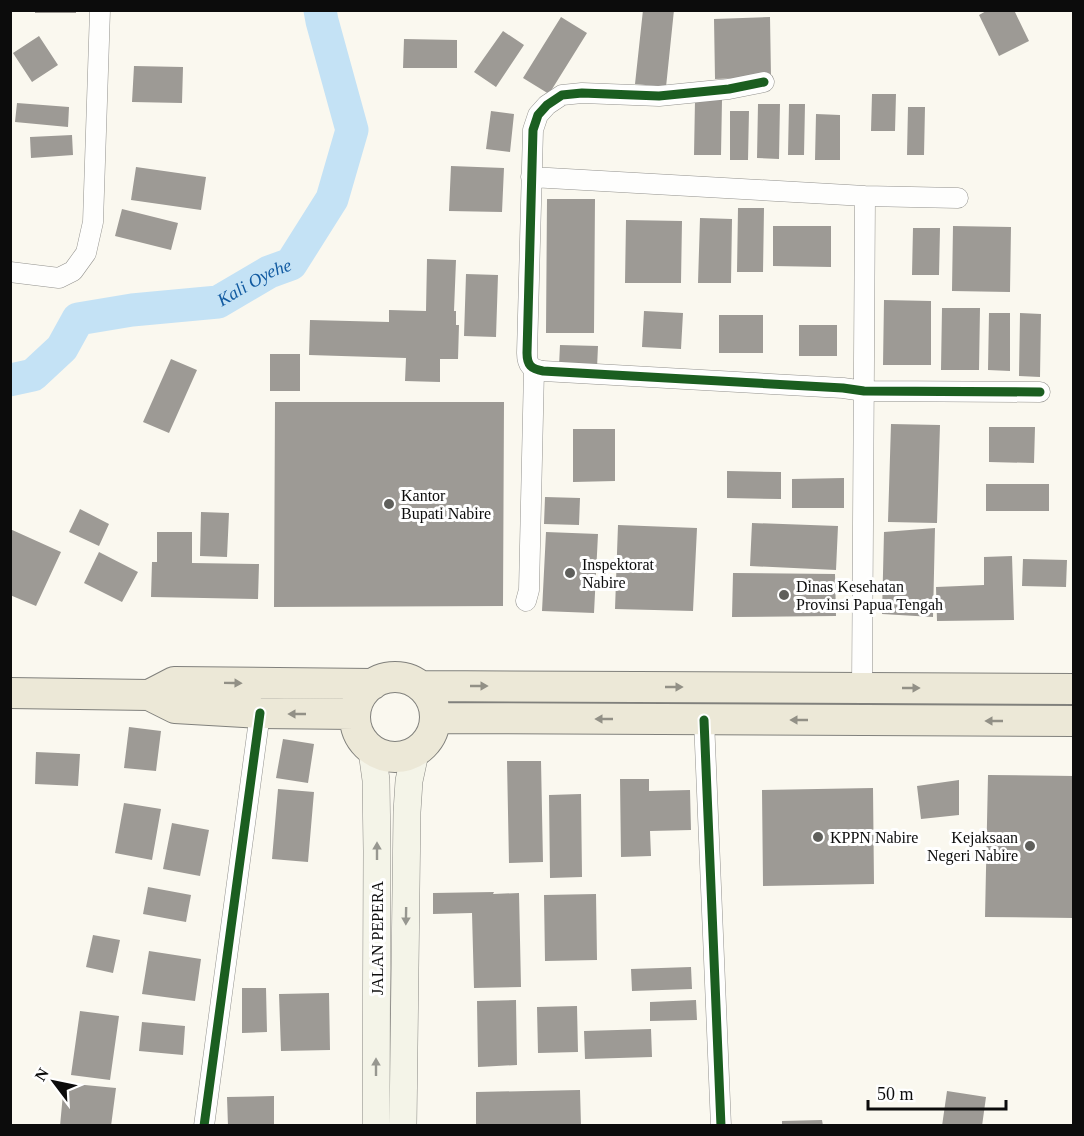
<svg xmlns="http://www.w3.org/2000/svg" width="1084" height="1136" font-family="'Times New Roman',serif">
	<rect width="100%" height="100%" fill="#faf8ef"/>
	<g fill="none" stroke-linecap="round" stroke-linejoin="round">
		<path stroke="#c4e2f5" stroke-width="33" id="s1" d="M10,380L33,375L62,348L78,319L132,310L218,302L269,272L291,264L332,199L352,130L322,21L320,10"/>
	</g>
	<path fill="#9d9a95" d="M35,10H76V13H35Z
		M643,10H674L666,87L635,84Z
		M988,10H1014L1029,41L999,56L979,15Z
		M561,17L587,33L549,94L523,78Z
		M770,17L771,77L715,79L714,19Z
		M503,31L524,45L496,87L474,72Z
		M39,36L58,65L32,82L13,53Z
		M404,39L457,40V68H403Z
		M134,66L183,67L182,103L132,102Z
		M872,94H896L895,131H871Z
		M695,100H722L721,155H694Z
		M17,103L69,107L68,127L15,122Z
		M758,104H780L779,159L757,158Z
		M789,104H805L804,155H788Z
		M908,107H925L924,155H907Z
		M491,111L514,114L510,152L486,149Z
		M730,111H749L748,160H730Z
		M816,114L840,115V160H815Z
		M72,135L73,155L31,158L30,137Z
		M451,166L504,168L502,212L449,211Z
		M136,167L206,177L201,210L131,200Z
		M547,199H595L594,333H546Z
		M738,208H764L763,272H737Z
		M122,209L178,223L171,250L115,236Z
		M700,218L732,219L731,283H698Z
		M626,220L682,221L681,283H625Z
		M773,226H831V267L773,266Z
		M953,226L1011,227L1010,292L952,291Z
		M913,228H940L939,275H912Z
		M427,259L456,260L454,311H456V325H459L458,359H440V382L405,381L406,358L309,355L310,320L389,322V310L426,311Z
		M466,274L498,275L496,337L464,336Z
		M884,300L931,301V365H883Z
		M942,308H980L979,370H941Z
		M644,311L683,313L681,349L642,347Z
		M989,313H1010V371L988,370Z
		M1020,313L1041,314L1040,377L1019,376Z
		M719,315H763V353H719Z
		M799,325H837V356H799Z
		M560,345L598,346L597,368L559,366Z
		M270,354H300V391H270Z
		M171,359L197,370L169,433L143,422Z
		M275,402H504L503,606L274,607Z
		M891,424L940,425L937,523L888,522Z
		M989,427H1035L1034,463L989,462Z
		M573,429H615V481L573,482Z
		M727,471L781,472V499L727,498Z
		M844,478V508H792V479Z
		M986,484H1049V511H986Z
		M545,497L580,498L579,525L544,524Z
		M80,509L109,524L99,546L69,532Z
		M201,512L229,513L227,557L200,556Z
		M752,523L838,526L836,570L750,566Z
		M618,525L697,528L693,611L615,609Z
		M935,528L933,617L882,614L884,532Z
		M10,529L61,552L36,606L10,595Z
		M157,532H192V563L259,564L258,599L151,597L152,562H157Z
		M546,532L598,534L594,613L542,611Z
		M99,552L138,572L122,602L84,583Z
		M1012,556L1014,620L937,621L936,587L984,585V557Z
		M1023,559L1067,560L1066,587L1022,586Z
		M733,573L835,574L836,616L732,617Z
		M129,727L161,731L156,771L124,768Z
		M283,739L314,744L308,783L276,778Z
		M36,752L80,754L78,786L35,784Z
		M507,761H541L543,862L509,863Z
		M988,775L1074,776V918L985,917Z
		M620,779H649V791L690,790L691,830L650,831L651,856L621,857Z
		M959,780V815L921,819L917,786Z
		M873,788L874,884L763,886L762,790Z
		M278,789L314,792L308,862L272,859Z
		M581,794L582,877L550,878L549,795Z
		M124,803L161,809L152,860L115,853Z
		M172,823L209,830L200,876L163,869Z
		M148,887L191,895L186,922L143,914Z
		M494,892L493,894L519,893L521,987L474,988L472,913L433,914V893Z
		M596,894L597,960L545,961L544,895Z
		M93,935L120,940L113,973L86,967Z
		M149,951L201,959L195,1001L142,994Z
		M691,967L692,989L632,991L631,969Z
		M242,988H266L267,1032L242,1033Z
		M329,993L330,1050L281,1051L279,994Z
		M516,1000L517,1065L478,1067L477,1001Z
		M696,1000L697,1020L650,1021V1002Z
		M577,1006L578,1052L538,1053L537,1007Z
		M80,1011L119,1016L110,1080L71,1075Z
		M142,1022L185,1026L183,1055L139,1051Z
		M651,1029L652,1057L585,1059L584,1031Z
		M64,1083L116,1088L111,1126H60Z
		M580,1090L581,1126H476V1092Z
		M947,1091L986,1097L982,1126H942Z
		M274,1096V1126H228L227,1097Z
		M822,1120L823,1126H782V1121Z"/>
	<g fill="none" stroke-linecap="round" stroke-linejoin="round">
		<defs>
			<path id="minor" d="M764,82L729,89L659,96L582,93L562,95L547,105L538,115L533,130L527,353C527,365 531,369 543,371L843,388L864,391L1040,392
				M531,177L865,196L958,198
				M10,272L59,278L73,271L86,253L93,222L100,10
				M526,601L529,590L534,370
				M862,688L865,196
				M704,720L721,1126
				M204,1126L260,713"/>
			<path id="secondary" d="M372,751L376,780L377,851L376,1126
				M403,1126L407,812L409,781L415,753"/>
			<path id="primary" d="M355 717a40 40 0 1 1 80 0a40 40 0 1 1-80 0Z
				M421,686L1074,689
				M10,693L149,695L175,708L260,713L355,714
				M149,695L174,682L373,684
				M436,718L1074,721"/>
		</defs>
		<use href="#minor" stroke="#93928e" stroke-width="21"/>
		<use href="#secondary" stroke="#8a8985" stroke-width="28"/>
		<use href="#primary" stroke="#80807c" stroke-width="32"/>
		<use href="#minor" stroke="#fefefd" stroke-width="20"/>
		<use href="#secondary" stroke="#f4f4e8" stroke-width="27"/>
		<use href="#primary" stroke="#ece8d7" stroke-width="30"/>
		<defs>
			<path id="cycleway" d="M764,82L729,89L659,96L582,93L562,95L547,105L538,115L533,130L527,353C527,365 531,369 543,371L843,388L864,391L1040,392
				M704,720L721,1126
				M204,1126L260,713"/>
		</defs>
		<use href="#cycleway" stroke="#fff" stroke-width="13"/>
		<use href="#cycleway" stroke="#1b5e20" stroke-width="9"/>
	</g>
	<defs><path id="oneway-solid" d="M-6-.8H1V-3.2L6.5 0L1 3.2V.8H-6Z" transform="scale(1.5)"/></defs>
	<g fill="#929086">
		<use href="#oneway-solid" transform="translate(233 683) rotate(1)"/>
		<use href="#oneway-solid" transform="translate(479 686)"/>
		<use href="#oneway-solid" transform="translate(674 687)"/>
		<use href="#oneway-solid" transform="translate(911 688)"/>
		<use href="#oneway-solid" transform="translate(297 714) rotate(-180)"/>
		<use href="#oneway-solid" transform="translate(604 719) rotate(-180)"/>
		<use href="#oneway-solid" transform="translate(799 720) rotate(-180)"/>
		<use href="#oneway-solid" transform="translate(994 721) rotate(-180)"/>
	</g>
	<g fill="#979790">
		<use href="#oneway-solid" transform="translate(377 851) rotate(-90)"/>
		<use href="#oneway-solid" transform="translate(406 916) rotate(91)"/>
		<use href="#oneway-solid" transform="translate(376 1067) rotate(-90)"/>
	</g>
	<g fill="#5f5f5b" stroke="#fff" stroke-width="2">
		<circle cx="389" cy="504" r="6"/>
		<circle cx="570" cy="573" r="6"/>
		<circle cx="784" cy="595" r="6"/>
		<circle cx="818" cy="837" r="6"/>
		<circle cx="1030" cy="846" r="6"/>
	</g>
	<g text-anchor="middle" stroke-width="6" stroke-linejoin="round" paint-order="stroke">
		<g font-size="16" fill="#0c0c0c" stroke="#fff" text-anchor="start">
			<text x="401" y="501">Kantor<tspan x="401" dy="18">Bupati Nabire</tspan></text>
			<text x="582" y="570">Inspektorat<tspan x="582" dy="18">Nabire</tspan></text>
			<text x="796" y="592">Dinas Kesehatan<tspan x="796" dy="18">Provinsi Papua Tengah</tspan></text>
			<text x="830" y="843">KPPN Nabire</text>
			<text x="1018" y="843" text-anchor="end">Kejaksaan<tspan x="1018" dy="18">Negeri Nabire</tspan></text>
		</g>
		<g font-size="16" fill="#0c0c0c" stroke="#fff">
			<text transform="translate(377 938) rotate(-90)" y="6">JALAN PEPERA</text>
		</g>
		<g font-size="18" font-style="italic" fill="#115aa1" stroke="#fff">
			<text dy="6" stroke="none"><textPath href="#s1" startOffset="279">Kali Oyehe</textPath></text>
		</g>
	</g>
	<rect width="1084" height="1136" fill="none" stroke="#0c0c0c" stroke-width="24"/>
	<g transform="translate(54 1082) rotate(302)" stroke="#ffffff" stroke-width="4.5" paint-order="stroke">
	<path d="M0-4.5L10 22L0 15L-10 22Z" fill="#0c0c0c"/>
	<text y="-9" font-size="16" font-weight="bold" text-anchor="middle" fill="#0c0c0c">N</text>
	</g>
	<path d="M868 1100v9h138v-9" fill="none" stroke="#0c0c0c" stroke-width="3"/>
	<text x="877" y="1100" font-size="18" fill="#0c0c0c" stroke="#ffffff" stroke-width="4.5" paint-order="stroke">50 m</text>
</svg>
